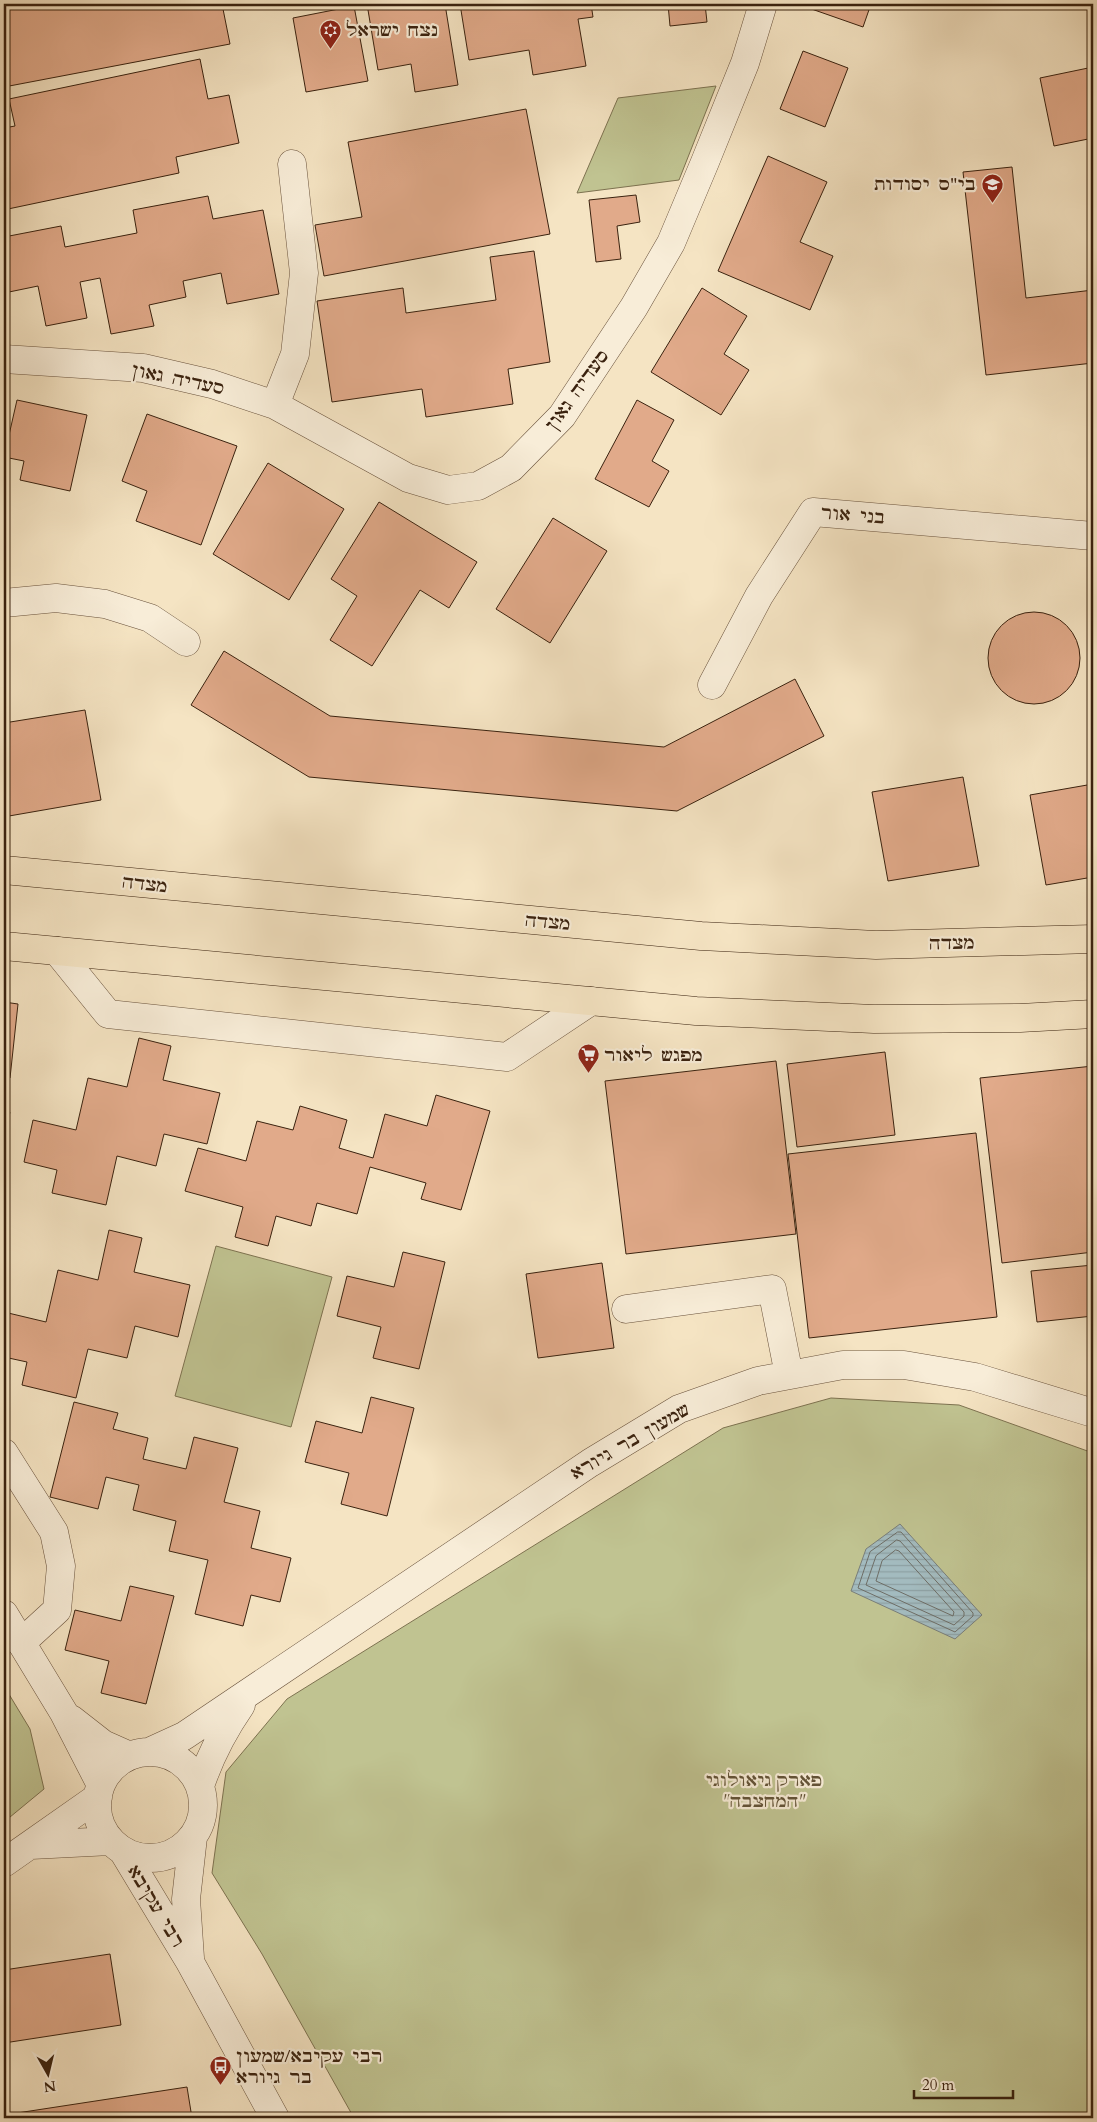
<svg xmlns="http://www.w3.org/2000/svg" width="1097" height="2122" font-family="Cardo,'Frank Ruhl Libre',serif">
	<defs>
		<pattern id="water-rules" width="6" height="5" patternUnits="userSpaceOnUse" patternTransform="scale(1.25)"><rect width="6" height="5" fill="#a3bbbf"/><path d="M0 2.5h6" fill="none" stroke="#8da0a3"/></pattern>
	</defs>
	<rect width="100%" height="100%" fill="#f5e4c3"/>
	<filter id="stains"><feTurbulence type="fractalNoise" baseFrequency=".004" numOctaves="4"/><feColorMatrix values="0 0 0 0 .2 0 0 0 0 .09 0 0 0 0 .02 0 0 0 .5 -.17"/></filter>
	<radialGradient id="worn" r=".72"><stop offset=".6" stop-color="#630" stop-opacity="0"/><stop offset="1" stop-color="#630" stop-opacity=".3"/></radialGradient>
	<path fill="#c0c391" stroke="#7d7250" d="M716,86L679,180L577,193L618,98Z
		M4,1112H10L4,1143Z
		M216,1246L332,1277L291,1427L175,1396Z
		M831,1398L959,1405L1093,1453V2118H354L262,1954L212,1873L226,1772L287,1699L723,1428Z
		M4,1686L30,1729L44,1789L4,1822Z"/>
	<path fill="url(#water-rules)" stroke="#797e79" d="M900,1524L982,1615L955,1639L851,1591L866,1549Z"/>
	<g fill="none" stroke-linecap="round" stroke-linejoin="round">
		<path stroke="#6e6e67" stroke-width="1" d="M898,1532H901L973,1613V1616L955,1632L858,1588L870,1552Z
			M897,1540L900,1541L964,1612V1616L954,1625L866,1585L876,1556Z
			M896,1550L899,1551L954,1612L953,1616L876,1581L882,1561Z"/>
	</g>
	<path fill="#e1aa8a" stroke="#3a220f" d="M4,4H222L230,44L4,87Z
		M367,4H445L458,85L415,92L411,64L378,70Z
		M460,4H591L593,17L578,19L586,66L533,75L529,50L469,60Z
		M668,4H705L707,22L670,26Z
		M803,4H871L863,27L803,6Z
		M354,6L368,81L306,92L293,18Z
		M803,51L848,68L825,127L780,109Z
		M200,59L208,99L229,95L239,143L176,157L179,173L8,209L4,187V128L15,126L9,99Z
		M1093,67V138L1054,146L1040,78Z
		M526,109L550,234L324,276L315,225L362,217L348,142Z
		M768,156L827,182L800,242L833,256L810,310L718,271Z
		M1012,167L1026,298L1093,290V363L986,375L963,172Z
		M636,195L640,222L617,226L621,259L596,262L589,200Z
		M208,196L213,219L263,210L279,294L227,304L221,273L183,281L186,297L149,305L154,326L111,334L100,278L80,282L87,318L46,326L38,286L9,292L4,264V237L61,226L65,247L137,233L133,210Z
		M534,251L550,362L508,369L513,404L426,417L422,389L332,402L317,301L403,288L406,313L496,300L490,257Z
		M702,288L747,316L724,354L749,370L721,415L651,372Z
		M17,400L87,415L70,491L20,480L24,461L4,457Z
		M637,400L674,420L652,461L669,471L649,507L595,479Z
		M147,414L237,446L201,545L136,521L147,491L122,481Z
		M268,463L344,509L289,600L213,554Z
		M379,502L477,562L449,608L420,590L372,666L330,640L357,596L331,579Z
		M553,518L607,551L550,643L496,609Z
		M988 658a46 46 0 1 1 92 0a46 46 0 1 1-92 0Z
		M224,651L330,716L664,747L795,679L824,736L677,811L309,777L191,705Z
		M85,710L101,800L9,816L4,784V723Z
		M963,777L979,866L888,881L872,792Z
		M1093,784V877L1046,885L1030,795Z
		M4,1002L18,1004L10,1078H4Z
		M139,1038L171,1046L163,1080L220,1093L207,1144L164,1134L156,1166L117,1156L106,1205L52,1193L57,1170L24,1162L33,1120L76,1130L88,1078L127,1087Z
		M885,1052L895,1135L797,1147L787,1064Z
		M776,1061L796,1234L626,1254L605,1081Z
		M1093,1066V1252L1002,1263L980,1078Z
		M436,1095L490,1111L461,1210L421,1199L426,1183L370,1167L357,1214L317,1203L311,1226L276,1216L268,1246L235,1237L243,1207L185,1191L198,1148L246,1161L257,1121L293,1130L300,1106L347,1120L339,1148L373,1158L385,1114L427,1126Z
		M976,1133L997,1317L809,1338L788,1154Z
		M109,1230L142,1238L134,1272L190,1285L178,1337L135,1326L127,1358L88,1349L76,1398L22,1385L27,1362L4,1357V1312L46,1322L58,1270L98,1280Z
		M403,1252L445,1262L419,1369L373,1358L381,1327L337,1316L347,1276L394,1287Z
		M602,1263L614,1348L538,1358L526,1274Z
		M1093,1265V1316L1037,1322L1031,1271Z
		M371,1397L414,1408L387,1516L341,1504L349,1473L305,1462L316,1421L362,1433Z
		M74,1402L118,1413L113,1429L148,1438L143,1459L186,1469L194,1437L238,1448L224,1502L260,1511L251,1548L291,1558L280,1602L251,1595L243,1626L195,1614L208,1560L169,1551L176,1521L133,1510L139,1485L106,1477L98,1509L50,1497Z
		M130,1586L174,1596L146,1704L101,1693L109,1661L65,1650L75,1610L121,1621Z
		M110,1954L121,2025L4,2043V1970Z
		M187,2087L192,2118H4V2115Z"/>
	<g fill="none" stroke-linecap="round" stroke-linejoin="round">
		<defs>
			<path id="minor" d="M4,359L143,368L212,384L275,405L408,478L448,490L478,486L511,468L562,416L634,307L671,243L705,162L745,63L763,4
				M275,405L295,354L304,273L292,164
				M4,603L56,598L105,604L150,618L186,642
				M712,685L759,596L813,512L1093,536
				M57,951L108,1014L507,1057L591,1001
				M626,1309L772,1289L789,1375
				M4,1453L54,1532L61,1566L57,1610L21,1643
				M4,1614L64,1713L101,1785
				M71,1719L103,1744L130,1756
				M149,1752L184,1736L590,1463L679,1409L758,1381L843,1365H904L975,1377L1093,1413
				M97 1805a53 53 0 1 1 106 0a53 53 0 1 1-106 0Z
				M200,1786C210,1756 223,1731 241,1705
				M31,1845L111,1841
				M123,1851L190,1962L275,2118
				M4,1863L98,1797
				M190,1958L186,1899L193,1837"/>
			<path id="major" d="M4,870L701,936L876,945L1093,939
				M4,946L696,1011L874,1019L1020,1018L1093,1014"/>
		</defs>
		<use href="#minor" stroke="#69523c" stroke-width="29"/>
		<use href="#major" stroke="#3a220f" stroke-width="29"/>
		<use href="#minor" stroke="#f8edd8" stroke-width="28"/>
		<use href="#major" stroke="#f5e4c3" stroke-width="28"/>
	</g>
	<defs>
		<symbol id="synagogue-pin" viewBox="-11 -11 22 30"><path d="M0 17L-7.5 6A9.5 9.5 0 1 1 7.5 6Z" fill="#8f2418" stroke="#f8edd8"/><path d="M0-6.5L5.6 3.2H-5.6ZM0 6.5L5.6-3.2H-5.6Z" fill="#fff"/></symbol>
		<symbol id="school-pin" viewBox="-11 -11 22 30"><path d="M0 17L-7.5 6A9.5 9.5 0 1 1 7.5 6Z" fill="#8f2418" stroke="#f8edd8"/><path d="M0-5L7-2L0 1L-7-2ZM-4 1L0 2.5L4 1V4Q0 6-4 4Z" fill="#fff"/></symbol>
		<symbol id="supermarket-pin" viewBox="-11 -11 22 30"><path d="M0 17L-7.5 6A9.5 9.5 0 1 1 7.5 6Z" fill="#8f2418" stroke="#f8edd8"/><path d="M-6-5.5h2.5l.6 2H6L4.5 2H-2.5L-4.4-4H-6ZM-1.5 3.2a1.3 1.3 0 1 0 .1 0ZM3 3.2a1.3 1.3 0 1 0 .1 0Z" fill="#fff"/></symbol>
		<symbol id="bus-pin" viewBox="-11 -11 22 30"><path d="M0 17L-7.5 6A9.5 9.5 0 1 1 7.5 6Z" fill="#8f2418" stroke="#f8edd8"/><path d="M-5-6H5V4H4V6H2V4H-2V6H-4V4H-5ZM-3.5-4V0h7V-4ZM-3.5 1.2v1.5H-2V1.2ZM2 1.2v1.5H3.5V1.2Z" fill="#fff"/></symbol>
	</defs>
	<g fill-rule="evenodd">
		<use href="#synagogue-pin" x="318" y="18" width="25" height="34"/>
		<use href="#school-pin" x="980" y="172" width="25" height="34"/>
		<use href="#supermarket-pin" x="576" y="1042" width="25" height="34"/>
		<use href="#bus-pin" x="208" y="2054" width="25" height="34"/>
	</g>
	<g text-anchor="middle" stroke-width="4.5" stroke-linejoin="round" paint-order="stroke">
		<g font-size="18" fill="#3a220f" stroke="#f8edd8" text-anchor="start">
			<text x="346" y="36">נצח ישראל</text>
			<text x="976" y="190" text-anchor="end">בי"ס יסודות</text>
			<text x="604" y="1061">מפגש ליאור</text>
			<text x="236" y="2062">רבי עקיבא/שמעון<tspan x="236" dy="21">בר גיורא</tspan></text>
		</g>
		<g font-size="18" fill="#3a220f" stroke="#f8edd8">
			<text transform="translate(178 379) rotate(12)" y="6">סעדיה גאון</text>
			<text transform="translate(577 390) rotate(-54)" y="6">סעדיה גאון</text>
			<text transform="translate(853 515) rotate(5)" y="6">בני אור</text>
			<text transform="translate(145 884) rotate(6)" y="6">מצדה</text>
			<text transform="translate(548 922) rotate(5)" y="6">מצדה</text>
			<text transform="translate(952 943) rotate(-1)" y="6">מצדה</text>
			<text transform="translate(630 1441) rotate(-30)" y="6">שמעון בר גיורא</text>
			<text transform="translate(156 1906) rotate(59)" y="6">רבי עקיבא</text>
		</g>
		<g font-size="18" font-style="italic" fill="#625236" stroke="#f8edd8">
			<text x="764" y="1786">פארק גיאולוגי<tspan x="764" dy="21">"המחצבה"</tspan></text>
		</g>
	</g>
	<rect width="1097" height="2122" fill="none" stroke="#f5e4c3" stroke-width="20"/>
	<rect x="5" y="5" width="1087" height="2112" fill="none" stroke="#3a220f" stroke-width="2.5"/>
	<rect x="10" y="10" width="1077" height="2102" fill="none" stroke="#3a220f"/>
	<g transform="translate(48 2074) rotate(172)" stroke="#f8edd8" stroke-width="4" paint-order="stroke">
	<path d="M0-4L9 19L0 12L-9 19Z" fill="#3a220f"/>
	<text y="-8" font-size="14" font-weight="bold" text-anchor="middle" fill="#3a220f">N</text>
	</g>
	<path d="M914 2090v8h99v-8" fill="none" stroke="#3a220f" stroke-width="2.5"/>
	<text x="922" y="2090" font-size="15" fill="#3a220f" stroke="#f8edd8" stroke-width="4" paint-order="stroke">20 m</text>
	<rect width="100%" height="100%" filter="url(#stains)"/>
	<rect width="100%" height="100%" fill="url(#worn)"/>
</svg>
